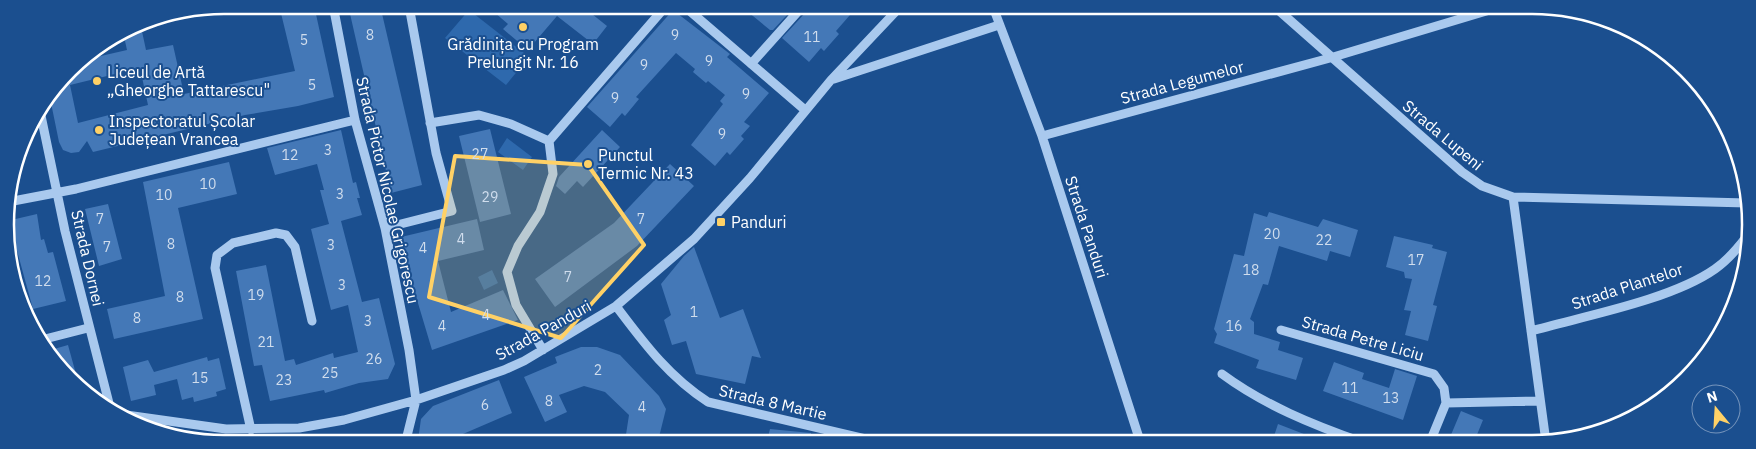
<svg xmlns="http://www.w3.org/2000/svg" width="1756" height="449" font-family="'IBM Plex Sans',sans-serif">
	<rect width="100%" height="100%" fill="#1b4f8f"/>
	<path fill="#2e69ad" d="M469,10L529,57L506,85L445,38Z
		M507,138L532,157L523,170L498,152Z
		M492,270L498,283L484,290L478,277Z"/>
	<path fill="#4478b7" fill-rule="evenodd" d="M279,5H314L334,97L298,106L245,115L93,152L87,141L79,152L71,153L63,150L59,142L50,98L79,61L127,50L123,32L140,22L146,50L173,45L184,94L295,71ZM140,68L148,105L78,123L70,85Z
		M348,5H380L422,185L391,193Z
		M487,6H582L607,26L593,44L557,16L528,50L503,29L508,24Z
		M742,7H777L787,15L773,30H770Z
		M815,7H857L836,31L839,34L824,51L821,48L809,62L782,38L806,12L809,14Z
		M673,10L730,54L727,57L769,93L744,122L750,126L741,136L744,139L730,155L727,152L715,166L691,145L723,104L720,101L725,95L708,81L706,83L693,72L695,69L676,53L636,97L639,99L625,116L622,113L610,127L587,107Z
		M490,129L511,214L480,222L459,136Z
		M341,130L353,183L356,182L360,198H357L362,215L341,221L362,302L379,298L395,364L388,379L359,383L325,393L324,390L270,401L262,365L254,366L236,271L266,265L285,361L294,359L296,365L333,353L334,358L358,352L348,305L331,310L311,229L329,224L320,190H324L317,164L275,175L267,148Z
		M602,130L620,147L583,187L577,181L565,194L556,186L559,177Z
		M229,162L237,194L178,208L203,319L114,339L107,309L165,296L143,182Z
		M670,164L694,186L637,246L555,307L535,279L614,223Z
		M108,204L122,259L99,266L85,209Z
		M1269,212L1318,227L1323,219L1358,230L1350,257L1330,251L1327,261L1279,246L1268,285L1263,284L1250,319L1254,322V334L1280,342L1278,350L1303,358L1296,380L1256,368L1259,360L1214,343L1217,334L1214,329L1234,254L1244,256L1254,213L1267,217Z
		M37,214L41,240L44,239L48,253L53,252L66,301L33,309L16,247L9,250L7,221Z
		M477,219L484,250L438,261L451,312L503,290L518,320L432,350L409,273L401,237Z
		M1394,236L1433,245L1432,248L1447,252L1433,305L1437,306L1428,341L1405,335L1411,311L1404,310L1412,279L1405,278L1404,272L1386,267Z
		M694,247L720,318L743,309L761,358L752,356L745,384L696,374L686,341L672,345L664,320L671,315L661,284L684,256Z
		M68,345L79,385L50,358L47,351Z
		M581,347H597L620,355L659,396L666,409L658,441H625L629,415L605,392L584,386L559,395L567,412L545,422L524,377L557,363L555,357Z
		M207,357L208,361L219,358L226,389L216,392L217,396L194,402L193,397L182,400L177,379L154,385L156,395L131,401L123,367L148,360L154,372Z
		M1334,362L1364,373L1362,379L1389,388L1395,369L1417,376L1403,420L1323,391Z
		M499,380L512,413L456,437L455,440H418L421,419L433,406Z
		M1461,411L1483,420L1474,442H1448Z
		M1278,424L1322,441V442H1272Z
		M770,429L811,433V441H767Z"/>
	<g fill="none" stroke-linecap="round" stroke-linejoin="round">
		<path stroke="#a9c9ee" stroke-width="9" d="M333,5L355,120L385,228L409,350L416,400L406,440
			M684,6L805,110
			M993,7L1042,136L1140,441
			M1276,8L1462,172L1482,186L1513,197L1747,203
			M751,64L802,7
			M834,79L999,25
			M40,111L65,231L111,411
			M430,123L479,115L511,124L549,141
			M1042,136L1330,58L1493,9
			M1513,197L1546,442
			M8,202L76,189L355,120
			M385,228L452,211L436,153L409,6
			M616,306C644,343 668,376 708,402L874,441
			M1281,330L1434,374L1444,388L1446,403L1430,442
			M1531,331C1584,316 1671,300 1715,269C1728,260 1738,248 1747,236
			M41,340L88,328
			M543,350L516,305L507,272L518,246L540,212L553,174L549,141L666,6
			M1222,374C1264,405 1313,425 1362,442
			M1446,403L1540,401
			M119,414L226,429L299,428L344,420L416,400L504,370L524,361L616,306L694,239L750,178L831,80L900,7
			M251,430L215,268L217,255L233,243L276,233L286,235L295,247L312,321"/>
	</g>
	<path fill="#ffd166" fill-opacity="0.2" stroke="#ffd166" stroke-width="4" stroke-linejoin="round" d="M455,156L588,165L644,245L561,338L429,297Z"/>
	<g fill="#ffd166" stroke="#1b4f8f" stroke-width="2">
		<circle cx="523" cy="27" r="5"/>
		<circle cx="97" cy="81" r="5"/>
		<circle cx="99" cy="130" r="5"/>
		<circle cx="588" cy="164" r="5"/>
		<rect x="716" y="217" width="10" height="10" rx="2.5"/>
	</g>
	<g text-anchor="middle" stroke-width="4" stroke-linejoin="round" paint-order="stroke">
		<g font-size="14" fill="#d0dded">
			<text x="370" y="40">8</text>
			<text x="675" y="40">9</text>
			<text x="812" y="42">11</text>
			<text x="304" y="45">5</text>
			<text x="709" y="66">9</text>
			<text x="644" y="70">9</text>
			<text x="312" y="90">5</text>
			<text x="746" y="99">9</text>
			<text x="615" y="103">9</text>
			<text x="722" y="139">9</text>
			<text x="328" y="155">3</text>
			<text x="480" y="159">27</text>
			<text x="290" y="160">12</text>
			<text x="208" y="189">10</text>
			<text x="340" y="199">3</text>
			<text x="164" y="200">10</text>
			<text x="490" y="202">29</text>
			<text x="100" y="224">7</text>
			<text x="641" y="224">7</text>
			<text x="1272" y="239">20</text>
			<text x="461" y="244">4</text>
			<text x="1324" y="245">22</text>
			<text x="171" y="249">8</text>
			<text x="331" y="250">3</text>
			<text x="107" y="252">7</text>
			<text x="423" y="253">4</text>
			<text x="1416" y="265">17</text>
			<text x="1251" y="275">18</text>
			<text x="568" y="282">7</text>
			<text x="43" y="286">12</text>
			<text x="342" y="290">3</text>
			<text x="256" y="300">19</text>
			<text x="180" y="302">8</text>
			<text x="694" y="317">1</text>
			<text x="486" y="320">4</text>
			<text x="137" y="323">8</text>
			<text x="368" y="326">3</text>
			<text x="442" y="331">4</text>
			<text x="1234" y="331">16</text>
			<text x="266" y="347">21</text>
			<text x="374" y="364">26</text>
			<text x="598" y="375">2</text>
			<text x="330" y="378">25</text>
			<text x="200" y="383">15</text>
			<text x="284" y="385">23</text>
			<text x="1350" y="393">11</text>
			<text x="1391" y="403">13</text>
			<text x="549" y="406">8</text>
			<text x="485" y="410">6</text>
			<text x="642" y="412">4</text>
		</g>
		<g font-size="16" fill="#fff" stroke="#1b4f8f" text-anchor="start">
			<text x="523" y="50" text-anchor="middle">Grădinița cu Program<tspan x="523" dy="18">Prelungit Nr. 16</tspan></text>
			<text x="107" y="78">Liceul de Artă<tspan x="107" dy="18">„Gheorghe Tattarescu"</tspan></text>
			<text x="109" y="127">Inspectoratul Școlar<tspan x="109" dy="18">Județean Vrancea</tspan></text>
			<text x="598" y="161">Punctul<tspan x="598" dy="18">Termic Nr. 43</tspan></text>
			<text x="731" y="228">Panduri</text>
		</g>
		<g font-size="16" fill="#fff" stroke="#1b4f8f">
			<text transform="translate(1182 82) rotate(-15)" y="6">Strada Legumelor</text>
			<text transform="translate(1443 135) rotate(40)" y="6">Strada Lupeni</text>
			<text transform="translate(388 190) rotate(77)" y="6">Strada Pictor Nicolae Grigorescu</text>
			<text transform="translate(1087 227) rotate(72)" y="6">Strada Panduri</text>
			<text transform="translate(88 258) rotate(77)" y="6">Strada Dornei</text>
			<text transform="translate(1627 286) rotate(-18)" y="6">Strada Plantelor</text>
			<text transform="translate(543 330) rotate(-29)" y="6">Strada Panduri</text>
			<text transform="translate(1363 338) rotate(16)" y="6">Strada Petre Liciu</text>
			<text transform="translate(773 402) rotate(13)" y="6">Strada 8 Martie</text>
		</g>
	</g>
	<path d="M0 0H1756V449H0ZM224 14H1532A210 210 0 0 1 1742 224V225A210 210 0 0 1 1532 435H224A210 210 0 0 1 14 225V224A210 210 0 0 1 224 14Z" fill="#1b4f8f" fill-rule="evenodd"/>
	<path fill="none" stroke="#fff" stroke-width="2.5" d="M224 14H1532A210 210 0 0 1 1742 224V225A210 210 0 0 1 1532 435H224A210 210 0 0 1 14 225V224A210 210 0 0 1 224 14Z"/>
	<g transform="translate(1716 409) rotate(342)"><circle r="24" fill="#1b4f8f" stroke="#7695bc"/>
	<path d="M0-4L9 19L0 12L-9 19Z" fill="#ffd166"/>
	<text y="-8" font-size="14" font-weight="bold" text-anchor="middle" fill="#ffffff">N</text>
	</g>
</svg>
